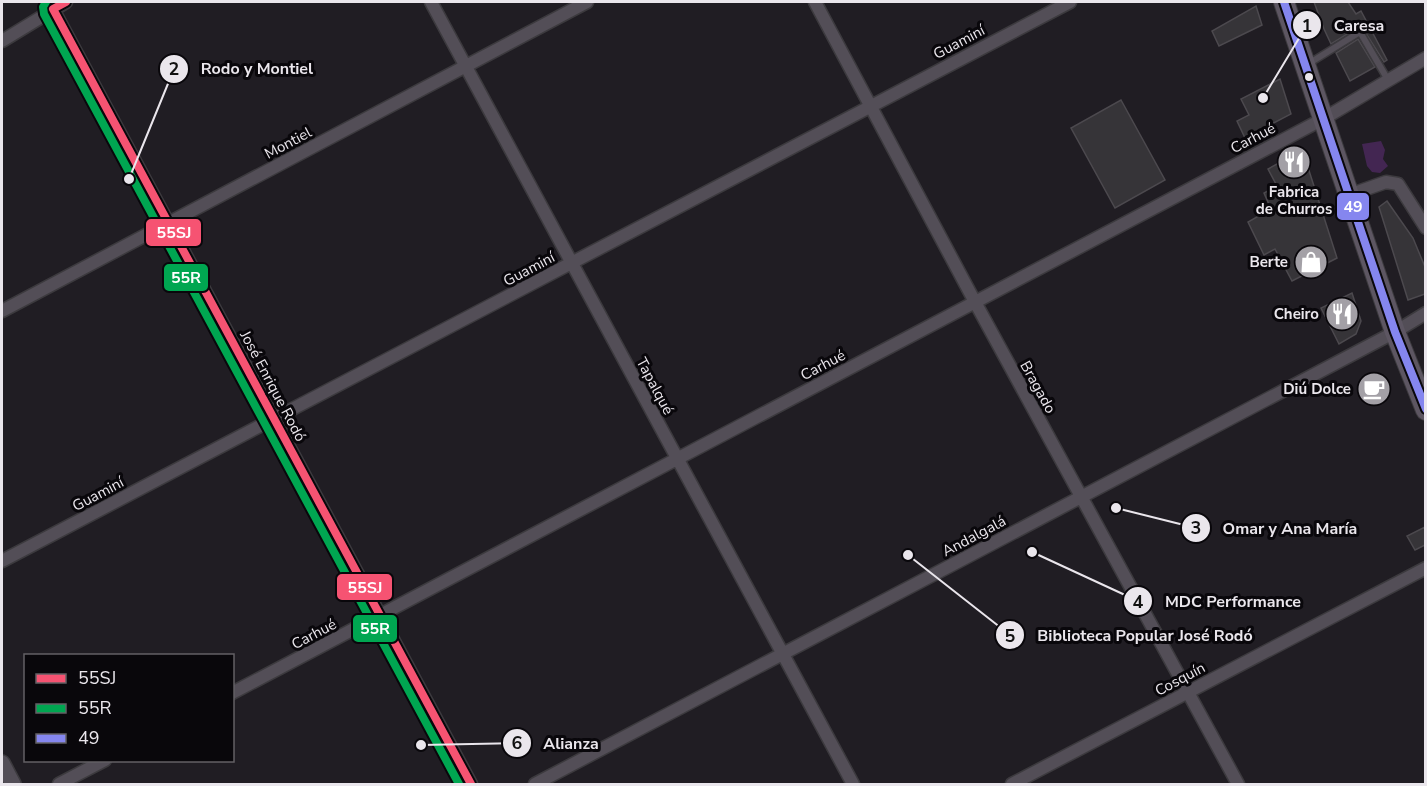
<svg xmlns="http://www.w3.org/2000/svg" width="1427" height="786" font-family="'Nunito Sans',sans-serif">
	<rect width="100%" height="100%" fill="#201d23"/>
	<path fill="#432652" d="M1381,141L1385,150L1383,159L1388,166L1380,173L1372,172L1367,166L1362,144Z"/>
	<path fill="#363438" stroke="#4c494e" stroke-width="1.5" d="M1314,2H1348L1356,14L1361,11L1387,60L1384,62L1362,27L1357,28L1331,44L1324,29Z
		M1256,6L1262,25L1219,46L1212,31Z
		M1358,39L1375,67L1350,81L1336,53Z
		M1280,79L1291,114L1245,138L1237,121L1249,115L1241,99Z
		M1121,100L1165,180L1115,208L1071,128Z
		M1295,154L1305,158L1337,258L1292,281L1275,249L1264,255L1248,222L1271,209L1264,193L1277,186L1268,169Z
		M1387,201L1413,238L1425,267V294L1408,300L1379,207Z
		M1352,293L1361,321L1356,334L1339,344L1321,308Z
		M1425,527V545L1415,550L1407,536Z"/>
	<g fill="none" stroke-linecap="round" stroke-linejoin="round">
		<defs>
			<path id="service" d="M1308,64L1360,32L1388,80"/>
			<path id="minor" d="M49,2L471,784
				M431,2L853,784
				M815,2L975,302L1238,784
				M2,41L66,2
				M1349,195L1386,182L1398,184L1426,228
				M2,311L587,2
				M2,561L1070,2
				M232,693L1323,119L1426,58
				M59,784L105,760
				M535,784L1395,332L1426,313
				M1012,784L1426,568"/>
			<path id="tertiary" d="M2,763L13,784"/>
			<path id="primary" d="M1284,2L1395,332L1426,410"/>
		</defs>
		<use href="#service" stroke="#3c3a3e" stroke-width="9"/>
		<use href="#minor" stroke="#3c3a3e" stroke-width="15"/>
		<use href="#tertiary" stroke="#3c3a3e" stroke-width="18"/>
		<use href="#primary" stroke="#3c3a3e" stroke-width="22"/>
		<use href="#service" stroke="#534e57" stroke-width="6"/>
		<use href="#minor" stroke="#534e57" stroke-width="12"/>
		<use href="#tertiary" stroke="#534e57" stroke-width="15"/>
		<use href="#primary" stroke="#5d5662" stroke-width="20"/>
		<defs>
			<path id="bus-1" d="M66,2L53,9L471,784"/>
			<path id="bus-2" d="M46,2L43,7L44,14L459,784"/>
			<path id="bus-3" d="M1284,2L1395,332L1426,409"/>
		</defs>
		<use href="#bus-1" stroke="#09070b" stroke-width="12"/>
		<use href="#bus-2" stroke="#09070b" stroke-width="12"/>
		<use href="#bus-3" stroke="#09070b" stroke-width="12"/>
		<use href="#bus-1" stroke="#f65372" stroke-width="8"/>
		<use href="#bus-2" stroke="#00a651" stroke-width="8"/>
		<use href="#bus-3" stroke="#8586ef" stroke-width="8"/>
	</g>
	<defs>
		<symbol id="restaurant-disc" viewBox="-11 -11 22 22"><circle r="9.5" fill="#a3a0a6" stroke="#09070b"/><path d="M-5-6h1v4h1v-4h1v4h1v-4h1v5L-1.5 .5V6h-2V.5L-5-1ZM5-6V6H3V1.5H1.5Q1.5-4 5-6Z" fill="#fff"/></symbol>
		<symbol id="shop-disc" viewBox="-11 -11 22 22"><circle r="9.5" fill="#a3a0a6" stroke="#09070b"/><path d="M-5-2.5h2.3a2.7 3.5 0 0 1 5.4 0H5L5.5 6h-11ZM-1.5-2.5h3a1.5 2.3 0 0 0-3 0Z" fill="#fff"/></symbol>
		<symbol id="cafe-disc" viewBox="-11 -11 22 22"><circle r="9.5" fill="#a3a0a6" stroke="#09070b"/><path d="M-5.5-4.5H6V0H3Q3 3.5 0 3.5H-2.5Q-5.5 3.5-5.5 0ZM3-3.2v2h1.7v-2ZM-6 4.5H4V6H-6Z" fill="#fff"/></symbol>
	</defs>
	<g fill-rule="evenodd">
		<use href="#restaurant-disc" x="1275" y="143" width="38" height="38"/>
		<use href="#shop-disc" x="1292" y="243" width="38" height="38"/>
		<use href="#restaurant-disc" x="1323" y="295" width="38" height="38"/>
		<use href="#cafe-disc" x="1355" y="370" width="38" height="38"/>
	</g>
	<circle fill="#eae6ec" stroke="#09070b" stroke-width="2" cx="1309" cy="77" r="5"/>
	<g text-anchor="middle" stroke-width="6" stroke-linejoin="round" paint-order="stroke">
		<g font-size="15" fill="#eae6ec" stroke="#09070b">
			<text transform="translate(959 42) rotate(-28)" y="5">Guaminí</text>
			<text transform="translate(1253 138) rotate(-28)" y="5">Carhué</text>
			<text transform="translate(288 143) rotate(-28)" y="5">Montiel</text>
			<text transform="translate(529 269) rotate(-28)" y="5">Guaminí</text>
			<text transform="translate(823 365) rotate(-28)" y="5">Carhué</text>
			<text transform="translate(273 386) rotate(62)" y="5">José Enrique Rodó</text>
			<text transform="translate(655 386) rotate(62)" y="5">Tapalqué</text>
			<text transform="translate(1038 387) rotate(61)" y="5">Bragado</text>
			<text transform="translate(98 494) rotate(-28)" y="5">Guaminí</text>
			<text transform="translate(974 536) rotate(-28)" y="5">Andalgalá</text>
			<text transform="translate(314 634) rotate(-28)" y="5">Carhué</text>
			<text transform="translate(1180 679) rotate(-28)" y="5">Cosquín</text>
		</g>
		<g font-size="15" font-weight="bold" fill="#eae6ec" stroke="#09070b" text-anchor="end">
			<text x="1294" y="197" text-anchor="middle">Fabrica<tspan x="1294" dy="17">de Churros</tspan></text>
			<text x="1288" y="267">Berte</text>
			<text x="1319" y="319">Cheiro</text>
			<text x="1351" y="394">Diú Dolce</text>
		</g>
	</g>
	<path fill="none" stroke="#eae6ec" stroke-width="2" d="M1263 98L1307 25M129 179L174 69M1116 508L1196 528M1032 552L1138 601M908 555L1010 635M421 745L517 743"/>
	<g fill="#eae6ec" stroke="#09070b" stroke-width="2">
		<circle cx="1263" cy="98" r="6"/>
		<circle cx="129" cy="179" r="6"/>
		<circle cx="1116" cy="508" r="6"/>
		<circle cx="1032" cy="552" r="6"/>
		<circle cx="908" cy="555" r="6"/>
		<circle cx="421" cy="745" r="6"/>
		<circle cx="1307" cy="25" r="15"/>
		<circle cx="174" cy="69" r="15"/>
		<circle cx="1196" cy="528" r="15"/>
		<circle cx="1138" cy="601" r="15"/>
		<circle cx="1010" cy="635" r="15"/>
		<circle cx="517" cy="743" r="15"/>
	</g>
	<g font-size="18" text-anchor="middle" font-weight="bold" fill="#111">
		<text x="1307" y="32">1</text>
		<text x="174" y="75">2</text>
		<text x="1196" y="534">3</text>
		<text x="1138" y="608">4</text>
		<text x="1010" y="642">5</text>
		<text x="517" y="749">6</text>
	</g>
	<g font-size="16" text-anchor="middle" font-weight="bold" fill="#eae6ec" stroke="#09070b" stroke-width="6" stroke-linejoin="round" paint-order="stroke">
		<text x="1359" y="31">Caresa</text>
		<text x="257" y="74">Rodo y Montiel</text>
		<text x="1290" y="534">Omar y Ana María</text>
		<text x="1233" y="607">MDC Performance</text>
		<text x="1145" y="641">Biblioteca Popular José Rodó</text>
		<text x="571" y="749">Alianza</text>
	</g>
	<g stroke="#09070b" stroke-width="2">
		<rect x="1336" y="192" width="34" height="29" rx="6" fill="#8586ef"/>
		<rect x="145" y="218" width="57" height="29" rx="6" fill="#f65372"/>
		<rect x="163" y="263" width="46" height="29" rx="6" fill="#00a651"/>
		<rect x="336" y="573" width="57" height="28" rx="6" fill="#f65372"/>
		<rect x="352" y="614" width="46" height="29" rx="6" fill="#00a651"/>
	</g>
	<g font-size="16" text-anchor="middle" font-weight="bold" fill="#fff">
		<text x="1353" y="212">49</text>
		<text x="174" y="238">55SJ</text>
		<text x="186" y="283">55R</text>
		<text x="365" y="593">55SJ</text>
		<text x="375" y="634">55R</text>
	</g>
	<rect width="1427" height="786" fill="none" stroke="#eae6ec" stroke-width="6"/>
	<rect x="24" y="654" width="210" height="108" fill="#09070b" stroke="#636065" stroke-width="1.5"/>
	<rect x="36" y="674" width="30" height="9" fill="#f65372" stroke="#636065" stroke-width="1.5"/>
	<text x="78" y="684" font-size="18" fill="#eae6ec">55SJ</text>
	<rect x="36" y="704" width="30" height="9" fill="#00a651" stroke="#636065" stroke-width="1.5"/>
	<text x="78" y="714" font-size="18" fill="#eae6ec">55R</text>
	<rect x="36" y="734" width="30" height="9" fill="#8586ef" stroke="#636065" stroke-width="1.5"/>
	<text x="78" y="744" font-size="18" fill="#eae6ec">49</text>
</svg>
